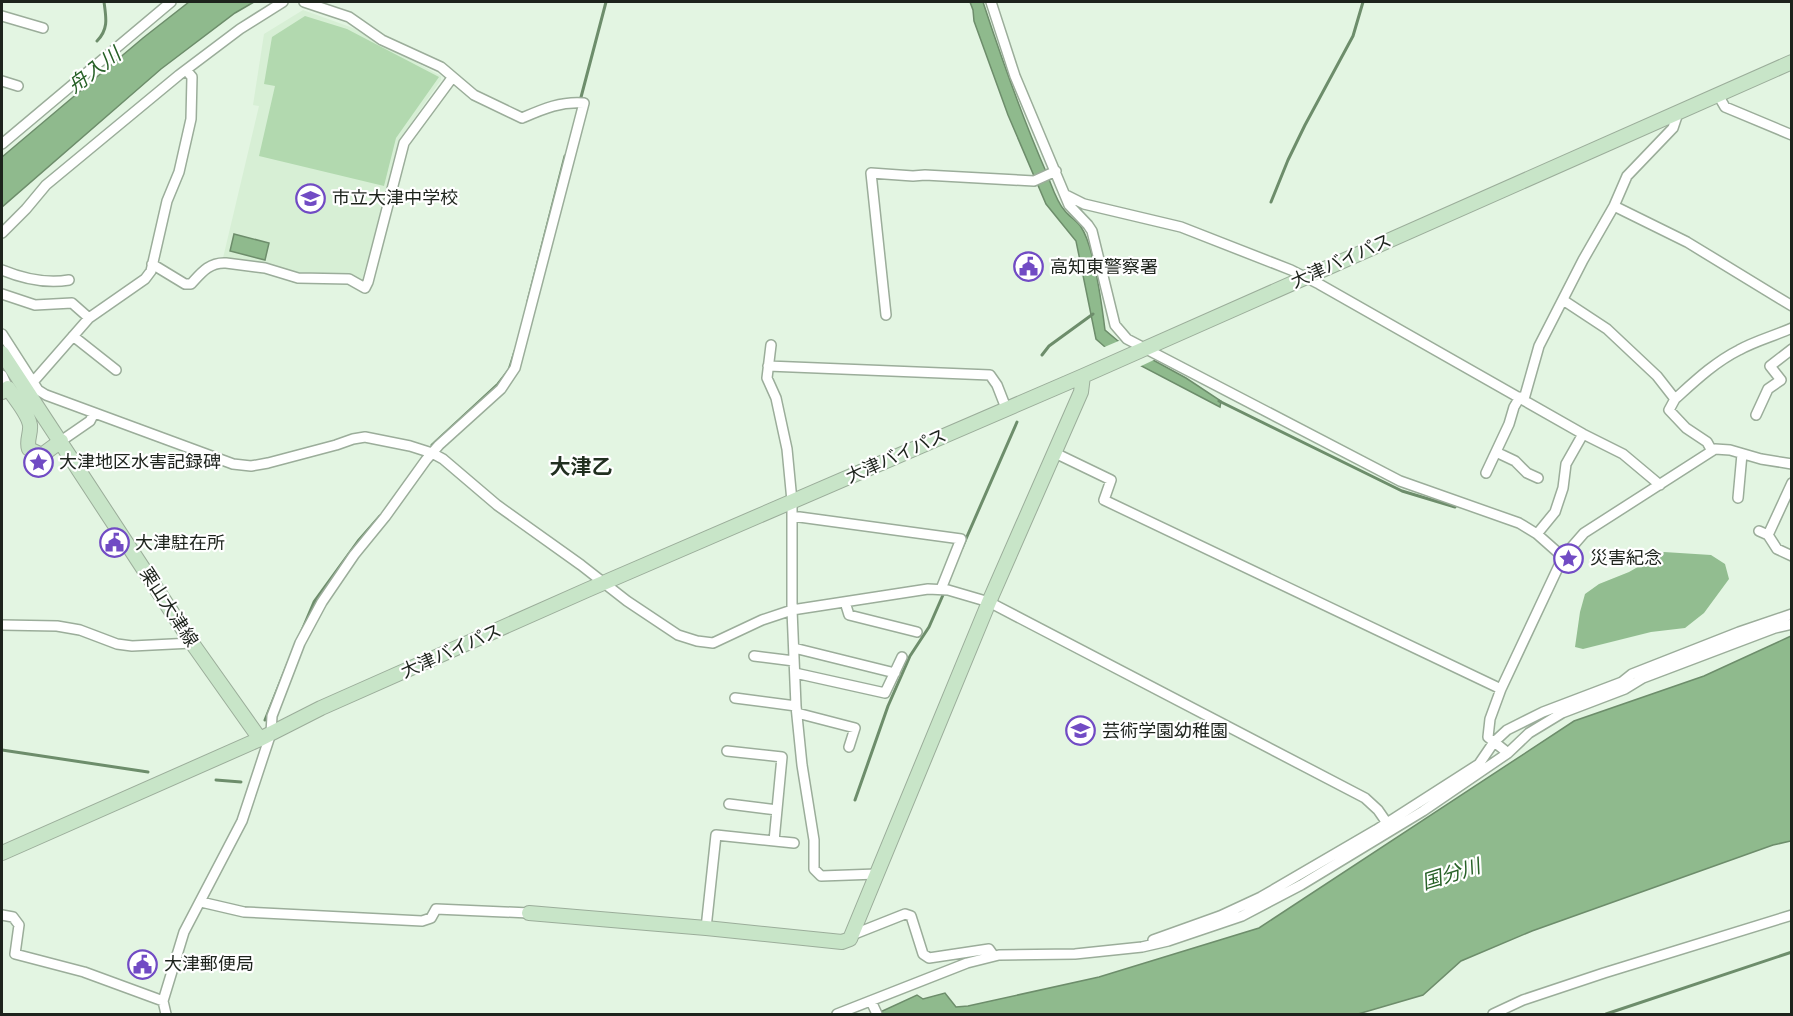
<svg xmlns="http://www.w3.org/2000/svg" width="1793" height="1016" font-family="'Libre Baskerville','Noto Sans JP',serif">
	<rect width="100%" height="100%" fill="#e3f5e2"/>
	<path fill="#d7efd5" d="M303,10L353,28L441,76V80L400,139L362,280L349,276L301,275L267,264L223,258L259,106L253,105L264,34Z"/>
	<path fill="#b2d9af" d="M305,16L347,29L439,77L396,138L384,186L259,156L275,86L264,84L272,37Z"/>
	<path fill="#92bd90" d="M1664,552L1711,555L1725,564L1729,579L1704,613L1685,628L1651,632L1583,649L1575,647L1580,612L1585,594L1599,584L1629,572Z"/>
	<path fill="#8fba8d" stroke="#6d8d6b" stroke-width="1.5" d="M189,2H254L235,13L161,69L2,207V157L143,38Z
		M970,2H983C1002,60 1022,117 1047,174C1052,186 1056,201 1065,211C1070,217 1077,221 1081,227C1094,246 1102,306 1105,330L1118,341L1186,378L1221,401L1220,407L1105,347L1096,339L1076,241L1046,204L1008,115L974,21L973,10Z
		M234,234L269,243L265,260L230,251Z
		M1791,636V841L1773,845L1532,931L1461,961L1423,995L1358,1014H876L917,995L923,999L945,993L956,1007L968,1006L1099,977L1259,928L1574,721L1704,676Z"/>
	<path fill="#e3f5e2" d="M1121,340L1156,359L1139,367L1102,348Z"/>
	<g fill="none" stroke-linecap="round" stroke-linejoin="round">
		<path stroke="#6d8d6b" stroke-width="3" d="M97,41C109,29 106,17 104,2
			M580,101L606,2
			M1271,202L1288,160L1305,125L1353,36L1363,2
			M528,301L565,156
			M1042,355L1049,346L1093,314
			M1219,401L1402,491L1455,507
			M432,445L498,384L509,370L515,351
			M962,548L1017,422
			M300,635L314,602L359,540L380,516
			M265,720L288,663
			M2,750L148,772
			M216,780L241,782
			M855,800L888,706L910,656L929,627L943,595
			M1606,1014L1792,952"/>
		<defs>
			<path id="street" d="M991,2L1015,76L1069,205L1088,225L1092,231L1115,325L1127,339L1400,481L1519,523L1537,534L1563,557
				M2,16L43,28
				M2,81L18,86
				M1718,95L1725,107L1792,135
				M2,144L171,2
				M1066,195L1084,204L1181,227L1291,270L1319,284L1583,434L1623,454L1660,485
				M1614,206L1687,242L1792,306
				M2,233L26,209L46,185L179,75L240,29L283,2
				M152,264L185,284H191C201,273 209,262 226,263L265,268L298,278L349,279L365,288L368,282L404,143L452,78
				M2,270C24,279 45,284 69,280
				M2,294L35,305L72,303L89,318L145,279L151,271L167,201L179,172L191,119L192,77L186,70
				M1563,300L1607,329L1657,376L1675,399C1695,381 1715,362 1739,350C1755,341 1774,336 1792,328
				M886,315L871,173L913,176L925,175L1034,181L1056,171
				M2,334L38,390L46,395L233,464L251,466L268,463L336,445L353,439L365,437L410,446L432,453L443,459L497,505L581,565L627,601L678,635L697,641L713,643L762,620L792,610L928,589L948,590L989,602L1365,798L1378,810L1387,823
				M73,336L116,370
				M771,345L767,378L776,398L787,449L792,501V610L796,706L802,765L814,840V869L821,876L877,874
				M768,366L990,375L997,385L1006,408
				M2,375L8,388
				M33,382L89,318
				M1524,399L1539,346L1583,260L1614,206L1627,176L1673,128L1678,113
				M1675,399L1669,410L1686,428L1707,442L1712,451
				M1756,415L1768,389L1781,380L1770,366L1792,349
				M61,441L90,421L94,413
				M1496,452L1515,461L1527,473L1538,478
				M1055,453L1111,480L1104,500L1501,689
				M1486,473L1509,424L1514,407L1520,397
				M1738,498L1742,454
				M792,516L961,539L941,589
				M1759,531L1768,535L1777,549L1792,556
				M1537,534L1555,512L1563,488L1566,464L1583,434
				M1768,535L1792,483
				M845,602L849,615L917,632
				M2,625L57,626L80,630L117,644L132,646L192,643
				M794,648L895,673
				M754,656L794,661
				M795,673L885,693L902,657
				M735,698L796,706
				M797,713L855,728L849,747
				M727,751L782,757L774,841
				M1508,753L1488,737L1490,719L1501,689L1563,557L1584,533L1715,449L1730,450L1761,459L1792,464
				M729,804L777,810
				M201,902L244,912L422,921L431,918L436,909L529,913
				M2,915L13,917L19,925L15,954L84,972L163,1001
				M706,928L716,835L794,843
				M852,935L905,914L911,916L923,954L929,958L989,949L994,956
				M1153,940L1220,916L1261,897L1376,830L1479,764L1494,742L1507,730L1543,712L1622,682L1632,674L1739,632L1792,614
				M871,1001L877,1014
				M166,1014L163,1001L184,932L242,821L271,733L272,716L300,643L322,602L354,555L385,517L426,460L439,445L501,389L515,368L584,103C561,101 543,109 522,118L474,95L441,67L382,40L349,17L304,2
				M837,1014L967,963L999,955L1075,954L1142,947L1168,941L1242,916L1301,885L1423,811L1508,753L1529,733L1562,713L1625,689L1643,678L1775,628L1792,624
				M1493,1014L1523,1000L1604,973L1792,915"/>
			<path id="secondary" d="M2,353L192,643L260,739
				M2,392L8,388C15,399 28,413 30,425C31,434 26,441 29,449L42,455L61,441
				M2,853L260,739L321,708L587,590L1083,376L1792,62
				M529,913L706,928L842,942L850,939L989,602L1081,392L1083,376"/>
		</defs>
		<use href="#street" stroke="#9bad9a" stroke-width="12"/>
		<use href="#secondary" stroke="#9bad9a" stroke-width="16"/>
		<use href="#street" stroke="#fff" stroke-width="9"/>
		<use href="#secondary" stroke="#c8e5c8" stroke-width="14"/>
	</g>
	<defs>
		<symbol id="school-ring" viewBox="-11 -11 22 22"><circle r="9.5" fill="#fff" stroke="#714bc4" stroke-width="1.5"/><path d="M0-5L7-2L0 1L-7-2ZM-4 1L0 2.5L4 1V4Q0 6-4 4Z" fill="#714bc4"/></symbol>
		<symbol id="civic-ring" viewBox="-11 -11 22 22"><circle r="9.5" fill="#fff" stroke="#714bc4" stroke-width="1.5"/><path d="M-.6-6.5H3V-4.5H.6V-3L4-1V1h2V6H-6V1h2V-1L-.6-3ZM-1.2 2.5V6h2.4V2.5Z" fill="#714bc4"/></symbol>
		<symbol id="sight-ring" viewBox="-11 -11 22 22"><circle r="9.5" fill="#fff" stroke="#714bc4" stroke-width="1.5"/><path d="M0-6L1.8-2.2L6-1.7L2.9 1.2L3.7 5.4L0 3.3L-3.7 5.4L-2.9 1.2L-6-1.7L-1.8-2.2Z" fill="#714bc4"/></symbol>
	</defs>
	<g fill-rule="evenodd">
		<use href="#school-ring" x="294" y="182" width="33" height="33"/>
		<use href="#civic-ring" x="1012" y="250" width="33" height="33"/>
		<use href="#sight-ring" x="22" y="446" width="33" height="33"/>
		<use href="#civic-ring" x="98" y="526" width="33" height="33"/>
		<use href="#sight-ring" x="1552" y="542" width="33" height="33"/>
		<use href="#school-ring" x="1064" y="714" width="33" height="33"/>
		<use href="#civic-ring" x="126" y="948" width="33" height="33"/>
	</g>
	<g text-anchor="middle" stroke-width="4.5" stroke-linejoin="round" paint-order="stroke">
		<g font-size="18" fill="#1d231c" stroke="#fff" text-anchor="start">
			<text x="332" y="204">市立大津中学校</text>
			<text x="1050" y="273">高知東警察署</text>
			<text x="59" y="468">大津地区水害記録碑</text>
			<text x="135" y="549">大津駐在所</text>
			<text x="1590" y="564">災害紀念</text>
			<text x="1102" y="737">芸術学園幼稚園</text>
			<text x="164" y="970">大津郵便局</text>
		</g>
		<g font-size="18" fill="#1d231c" stroke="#fff">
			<text transform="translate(1341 261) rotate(-24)" y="6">大津バイパス</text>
			<text transform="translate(896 456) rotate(-24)" y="6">大津バイパス</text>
			<text transform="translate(169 607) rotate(57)" y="6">栗山大津線</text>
			<text transform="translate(451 651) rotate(-24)" y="6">大津バイパス</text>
		</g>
		<g font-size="20" font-style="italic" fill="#276127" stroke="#fff">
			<text transform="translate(94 70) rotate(-37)" y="7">舟入川</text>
			<text transform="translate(1451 874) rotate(-17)" y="7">国分川</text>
		</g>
		<g font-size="21" font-weight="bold" fill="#212f20" stroke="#fff">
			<text x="581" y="474">大津乙</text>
		</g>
	</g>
	<rect width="1793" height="1016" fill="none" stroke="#1d231c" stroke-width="6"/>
</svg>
